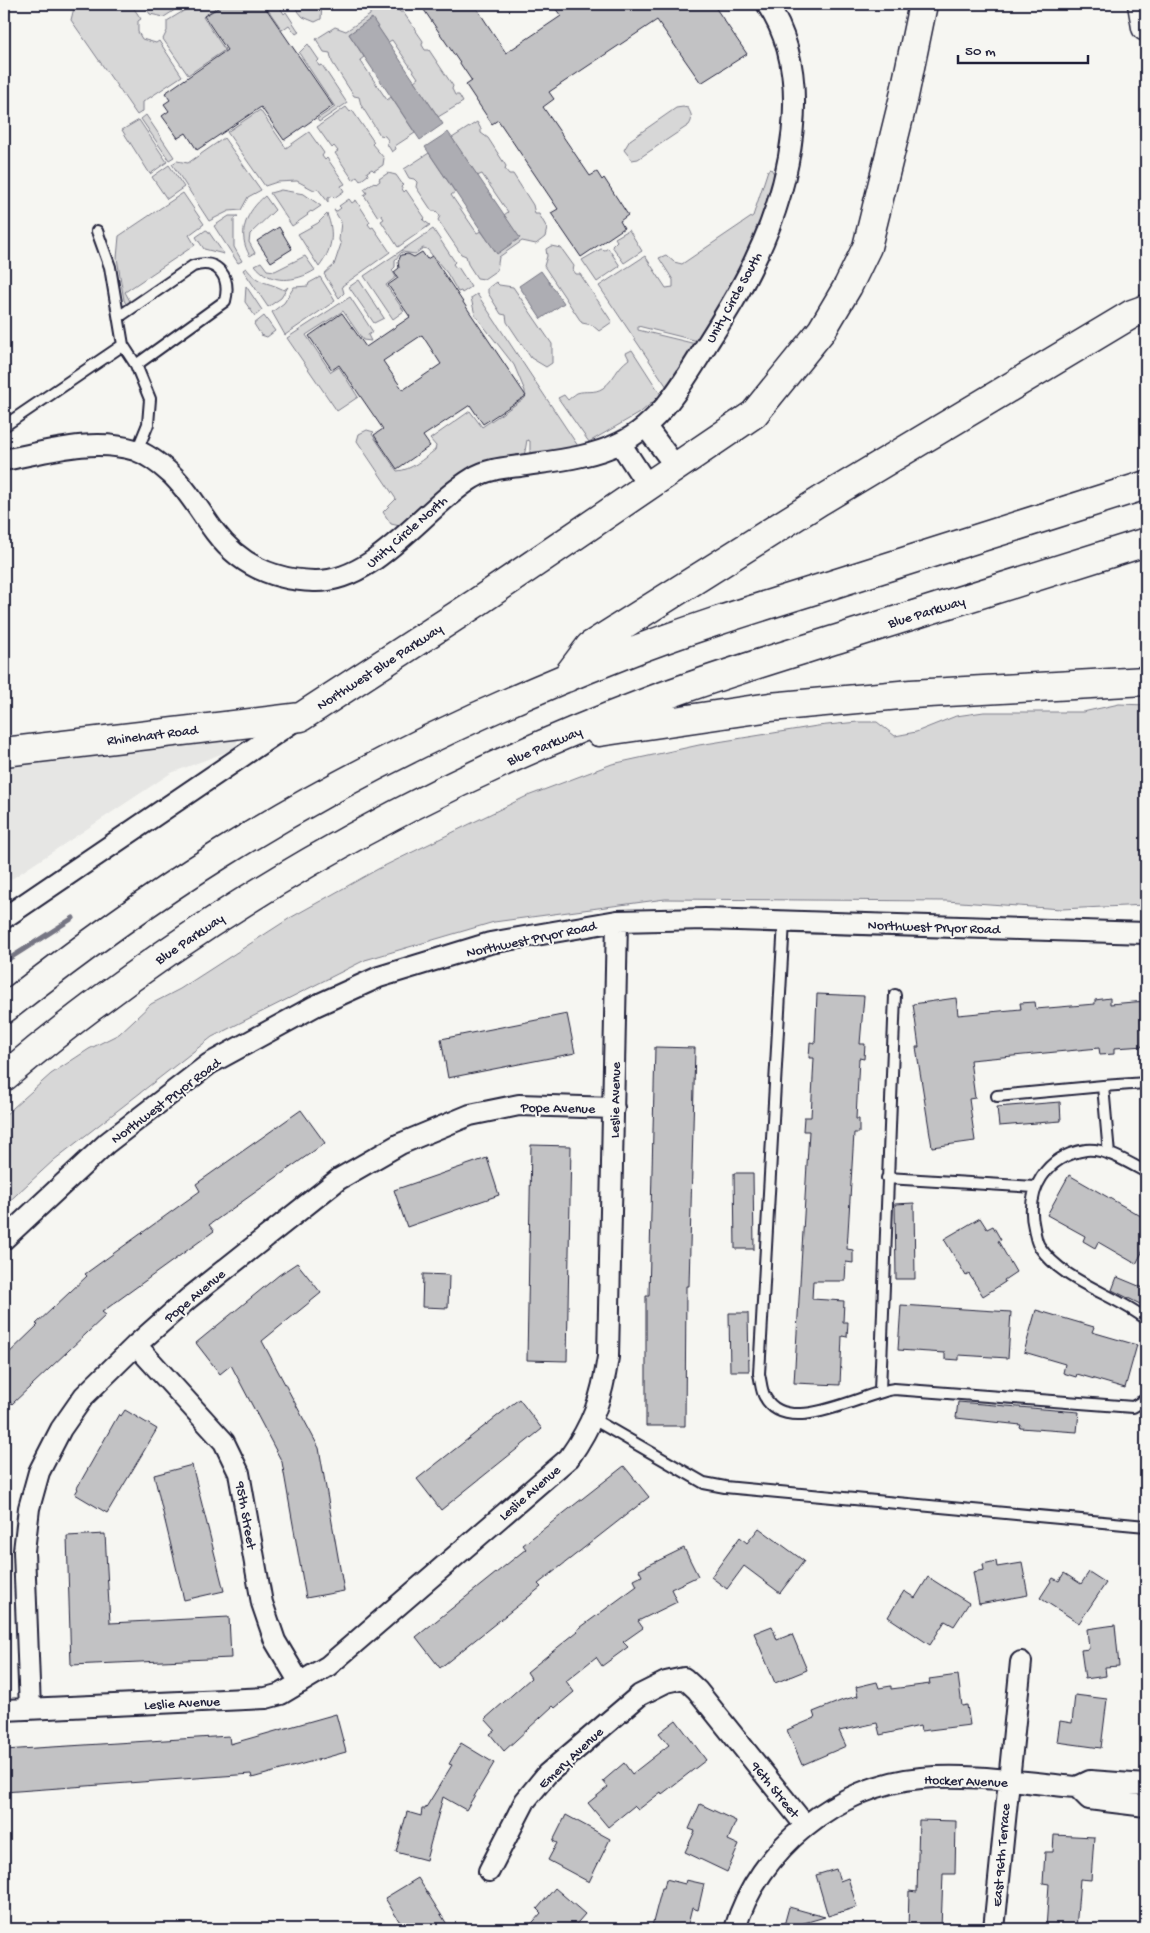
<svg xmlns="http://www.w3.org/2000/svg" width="1150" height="1933" font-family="'Gochi Hand',sans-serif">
	<rect width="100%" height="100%" fill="#f6f6f2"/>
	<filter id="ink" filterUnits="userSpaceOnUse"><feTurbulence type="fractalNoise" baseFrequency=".02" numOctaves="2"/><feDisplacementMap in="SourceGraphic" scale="10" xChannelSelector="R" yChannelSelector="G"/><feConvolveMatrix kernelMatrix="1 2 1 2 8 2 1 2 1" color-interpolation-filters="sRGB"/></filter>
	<g filter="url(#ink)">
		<path fill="#e6e6e4" d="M234,734L237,741V748L171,773L4,884V764Z"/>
		<path fill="#d7d7d7" stroke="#7c7c89" d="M75,4H131L141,19L138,21V32L142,39L156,43L159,41L182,76L143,102V111L137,115L71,20Z
			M143,4H184L164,17L150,14Z
			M195,4H216L218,6L203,17L225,50L188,75L163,39L167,31V21Z
			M264,4H280L283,8L281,9L284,14L286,12L299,32L296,34L289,25L282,30Z
			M292,4H322L321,19L315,22L303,17Z
			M370,4H397L396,7L400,12H403L423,41L422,45L425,50H429L453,86L452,89L455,95H459L463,102L438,117L414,81L418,78L392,40L388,42L372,19L349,34L364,57L360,60L387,100L391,97L415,133L395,146L396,149L392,152L387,144L388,140L385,136L380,135L361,105L359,97L354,96L332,62L330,53L324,52L316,39L335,27L346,31L370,15Z
			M308,44L319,60L317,62L319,66L322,65L347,103L319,122L317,119L335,107L299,53Z
			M346,107L350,112L352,110L374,142L372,144L384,158L383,165L374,171L372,169L367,172L368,175L360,181L357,177L353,180L335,153L338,151L334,146L332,148L317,127Z
			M683,107L688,108C692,115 693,119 689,125L638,159L632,160L624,150L630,140L676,108Z
			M260,110L286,148L309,132L324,153L322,156L325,160L327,158L345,184L341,186L344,191L334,198L332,196L328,198V202L318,189L314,190L297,181L277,182L265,186L227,132Z
			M146,115L174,157L169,160L141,119Z
			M139,120L167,162L150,174L122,130Z
			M477,122L481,129V133L488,138L506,166L505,169L509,174H513L533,205L535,214H539L547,228L545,237L536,244L522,241L499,257L497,270L484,279L477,278L468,264L466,256L461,254L438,220L440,216L436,211H432L416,187L417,182L414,179L409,178L404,169L429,153L455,192L451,195L477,233L481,231L497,253L519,238L504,215L508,212L482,174L477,176L452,138Z
			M224,138L261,190L248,197L241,210L229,211L209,221L172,164L177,161L188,163Z
			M169,165L184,187L167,199L152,177Z
			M771,169L775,175C759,236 730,288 698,341L638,326V330L696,344L667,387L599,286L645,256L666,288L673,287V280L659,258L666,255L674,262L682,264L753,216L768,170Z
			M388,173L396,175L403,185L401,187L404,192L406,190L425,218L423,220L430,225L398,247L381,221L384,219L381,215L378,217L364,195L367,193L364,189L374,182L376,184L380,181L379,179Z
			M281,190L304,194L321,206L312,212L311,211L307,214L308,215L292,226L270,193Z
			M183,193L204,224L189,235L195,245L125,292L131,303L127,306L124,300L117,258L119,236Z
			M265,196L275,210L250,234L249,242L255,253L250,256C236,233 247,211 265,196Z
			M349,199L352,203L356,200L370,222L368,224L371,228L373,227L390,252L342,286L344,293L339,298L324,274L334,265L341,244L339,240L341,222L334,210L337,211L341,208L339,206Z
			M327,214C335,234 332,250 319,267L298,234L318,223Z
			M229,216H238L234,219V247L242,261L238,263L214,226Z
			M433,229L455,262L453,264L456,268L458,267L471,287L462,293L461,291L458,292L447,273L427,249L423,248L415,254L402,252L395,260V267L392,270L396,277L386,285L404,311L393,319L364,276Z
			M206,230L208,231L224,254L204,249L196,237Z
			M629,230L642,251L624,263L612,246L617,241L615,238Z
			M551,246L561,248L574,266L573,270L576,274H580L612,322L599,331L592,325L582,323L544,266L547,256L546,249Z
			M608,248L620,266L597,282L582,260L601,249L605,250Z
			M305,256L315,270C296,282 270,285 255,265L261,262L267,270L275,271Z
			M246,268C259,285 267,281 284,290L288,287L281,298L268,307L243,270Z
			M320,277L335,301L285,335L272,312L284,303L294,287L308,286L309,283Z
			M359,280L384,318L374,323L349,287Z
			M496,282L499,285L513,287L552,344V363L546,367L531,358L507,322L506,315L501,314L488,293V288Z
			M246,286L262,310L255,316L245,302Z
			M477,294L578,446L530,455V441L527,440L524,457L400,526L391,524L383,512L396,499L357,441L359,434L367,430L374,432L372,434L397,471C412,470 423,459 435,450L436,446L430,439L470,411L482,427L525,398V391L514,365L475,315L471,298Z
			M350,297L373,332L368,335L371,341L363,340L343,311L306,335L331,372L339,367L358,397L337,411L287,338Z
			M264,316L275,331L267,337L261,335L254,324Z
			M632,350L661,395L641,412L589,442L558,398L564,395L568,400C570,398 574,395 577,393C586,390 594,394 603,388C615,379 616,368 629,359L626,353Z
			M1119,704L1146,705V905L1061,909L946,901L665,899L494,922L365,960L212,1037L54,1160L4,1206V1116L51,1074L89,1049L119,1034L151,1004L180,989L290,918L378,869L525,797L612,764L699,745L817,726L858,722H877L895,736L916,732L956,716L984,712H1083Z"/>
		<path fill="#adadb3" stroke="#757583" d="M372,18L443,124L420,140L349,34Z
			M448,132L520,238L497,254L425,147Z
			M541,271L564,303L541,319L519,286Z"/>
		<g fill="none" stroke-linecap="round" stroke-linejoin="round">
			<path stroke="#757583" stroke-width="5" d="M4,962L73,918"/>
		</g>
		<path fill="#c2c2c4" stroke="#22223b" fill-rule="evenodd" d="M225,4H263L333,106L284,140L261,107L197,150L186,133L178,138L162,116L169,111L164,104L170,100L165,93L227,50L204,16Z
			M420,4H474L506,53L561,16L552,4H713L747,54L701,83L657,20L549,92L554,99L543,107L590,176L597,172L602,180L604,178L628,215L620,221L624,228L581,257L551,213L558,209L498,120L492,124L466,85L472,81Z
			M279,227L292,249L271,262L257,241Z
			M422,252L427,259L432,256L526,396L483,424L470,405L423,436L430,446L397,469L374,435L383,429L339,365L332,370L309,336L342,313L366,347L410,317L388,285L398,278L394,272L399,268L398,262L401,255L408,254L414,257ZM422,335L441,364L403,390L383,361Z
			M817,994L864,996L860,1044H865L864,1059L859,1058L856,1119H859V1133H854L847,1249L853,1250V1263L846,1262L845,1281H813L812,1299L844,1301L843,1322H848L847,1337L842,1336L840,1385L794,1383L809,1131H803L804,1117H811L814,1058H809L810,1042L815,1043Z
			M956,998L958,1015L1021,1009L1020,1003L1035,1002L1036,1009L1095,1004V1000L1110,998V1004L1146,1001V1046L1114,1048V1054L1100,1055L1099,1048L970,1060L975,1098L969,1099L975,1141L932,1147L916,1047H919L913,1004Z
			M567,1014L575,1053L448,1078L441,1039Z
			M655,1047L695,1048L689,1286H686L685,1426H646V1296H649Z
			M1060,1102L1061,1121L999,1126L997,1107Z
			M301,1110L325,1143L209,1225L214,1231L102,1312L106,1315L12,1404L4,1395V1358L38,1325L36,1324L87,1276L85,1274L200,1191L196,1184Z
			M531,1145L571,1146L567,1361L527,1360Z
			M487,1158L499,1195L407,1227L394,1190Z
			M734,1173H753L754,1249H735Z
			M1069,1175L1146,1219V1245L1136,1264L1098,1242L1095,1248L1083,1241L1085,1236L1047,1215Z
			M914,1203L915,1279H896L895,1204Z
			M980,1218L987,1229L993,1226L1001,1240L998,1241L1016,1272L1004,1280L1005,1282L983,1296L969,1274L966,1276L944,1239Z
			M297,1263L321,1293L262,1341L319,1448L344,1591L306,1598L282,1462L231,1365L220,1374L196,1343L279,1275Z
			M423,1274L449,1275L448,1308L422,1307Z
			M1117,1277L1146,1289V1307L1112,1290Z
			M901,1305L1011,1312L1008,1358L959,1355V1360L945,1359V1353L898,1350Z
			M1036,1310L1094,1327L1092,1332L1137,1345L1125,1388L1077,1374L1076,1377L1063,1373L1065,1364L1024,1352Z
			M729,1313H748L749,1371H730Z
			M519,1399L542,1429L441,1510L417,1479Z
			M958,1402L1079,1412L1077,1432L1020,1428L1021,1425L956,1418Z
			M125,1410L157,1429L107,1513L75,1494L78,1489L77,1488L119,1414L121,1416Z
			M192,1465L224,1591L184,1600L154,1475Z
			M624,1466L649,1497L538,1584L541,1587L440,1668L416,1637L526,1549L523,1545Z
			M759,1528L804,1561L780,1593L744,1566L727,1589L711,1577L740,1537L747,1543Z
			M105,1534L110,1623L229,1617L231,1658L71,1665L67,1536Z
			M684,1548L698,1576L671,1589L677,1602L638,1621L643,1628L623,1642L628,1647L602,1666L596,1657L566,1681L574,1692L555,1708L553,1706L504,1751L490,1734L495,1730L485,1719L531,1678L527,1672L578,1631L577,1630L637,1586L634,1580L642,1576L639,1570Z
			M996,1561L997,1567L1022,1563L1028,1595L979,1604L973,1572L984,1570L983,1564Z
			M1089,1572L1106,1583L1079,1623L1040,1598L1053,1578L1059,1581L1064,1573L1081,1584Z
			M928,1577L969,1603L954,1626L945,1621L930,1645L888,1617L904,1591L915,1598Z
			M1115,1625L1119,1666L1105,1667L1106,1676L1085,1679L1081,1650L1089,1649L1087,1629Z
			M772,1626L777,1640L792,1634L807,1670L775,1683L754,1633Z
			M958,1675L962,1706L967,1705L970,1725L921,1731L920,1726L880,1735L877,1723L839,1731L846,1746L802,1765L787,1730L815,1718L813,1712L843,1700L858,1696L856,1687L877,1682L879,1688L891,1686V1689L930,1684L929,1679Z
			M1075,1695L1107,1699L1101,1748L1057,1742L1060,1721L1072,1723Z
			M336,1714L346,1752L252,1778L251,1774L4,1792V1750L229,1736L230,1744Z
			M676,1720L706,1760L662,1794L661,1792L638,1810L634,1806L608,1827L588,1803L608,1787L603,1781L624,1763L632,1774L669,1745L659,1733Z
			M461,1743L494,1763L466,1810L443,1797L426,1860L396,1852L407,1812L421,1816L422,1809H425L452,1765L449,1764Z
			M700,1804L736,1821L728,1840L739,1845L727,1872L685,1852L695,1831L689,1829Z
			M566,1815L610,1839L589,1882L548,1860L557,1843L553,1841Z
			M919,1820L956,1821L955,1874H943L941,1929H908L909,1891L917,1892Z
			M1054,1835L1094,1837L1091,1880L1080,1879L1076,1929H1046L1049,1884L1043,1883L1045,1852H1053Z
			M836,1869L840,1881L848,1878L857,1907L828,1916L816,1875Z
			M418,1878L450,1929H404L385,1898Z
			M666,1879L685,1884L686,1880L704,1884L698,1910L692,1908L687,1929H664L652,1926L662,1888H664Z
			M555,1888L585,1914L572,1929H527L541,1913L537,1909Z
			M789,1907L825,1917L783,1929Z"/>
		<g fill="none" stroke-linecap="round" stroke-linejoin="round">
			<defs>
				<path id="lane" d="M97,231L110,267L123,345L136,365L150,399L148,424L137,451
					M120,316L193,266C218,258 231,277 225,301L136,365
					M4,426L123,345
					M784,921L759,1374C761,1381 761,1391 765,1397C787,1438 863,1393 894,1389L1133,1407L1146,1399
					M1103,1086L1146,1083
					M997,1096L1103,1086L1109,1154
					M1146,1172C1129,1163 1106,1148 1086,1150C1046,1156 1025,1190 1034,1228C1035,1234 1036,1241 1039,1246C1064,1283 1113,1293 1146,1319
					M887,1178L1035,1187
					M880,1391L895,995
					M593,1419L704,1483L725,1487L1146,1526"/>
				<path id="street" d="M646,427L676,467
					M620,443L648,486
					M4,460C46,452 93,437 135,450C149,455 161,465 171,474C189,491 200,512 215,532C239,564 273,580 314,581C375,583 423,508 473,478C487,469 504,468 520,466C552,461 590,458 620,443C660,424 685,380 707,344C724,317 742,289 755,260C790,187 816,76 767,4
					M4,918L297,719
					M4,1239L107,1143L209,1064L315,1006L379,977L490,943L617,921L705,919L1146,933
					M136,1345L224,1442L239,1473L262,1603L275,1641L300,1683
					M30,1709L24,1551L29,1508L39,1472L61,1429L84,1396L136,1345L189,1298L339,1179L400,1144L470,1115L519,1105L614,1108
					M4,1710L266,1698L281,1694L328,1666L569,1458C593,1424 602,1398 608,1357L617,921
					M1077,1787L1089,1799L1146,1806
					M489,1871L525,1801L547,1774L640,1695L666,1682L684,1678L697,1690L805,1825
					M735,1929C758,1849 838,1785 921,1778C972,1773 1026,1783 1077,1787L1090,1781L1146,1785
					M994,1929L1021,1662"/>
				<path id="secondary" d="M1142,4L1146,27
					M4,752L301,717L476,603L754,414L822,330L848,286L867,247L903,101L923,4"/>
				<path id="highway" d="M566,678L590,646L820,501L1132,314L1146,309
					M599,732L770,707L911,694L1146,681
					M4,1009C74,954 146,901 221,854C347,775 482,710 620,656C691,628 764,606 837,583C940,550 1043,518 1146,485
					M4,1077C194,916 414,790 647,702C715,676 784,656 853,634C951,603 1049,573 1146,542"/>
			</defs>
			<use href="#lane" stroke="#22223b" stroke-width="14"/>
			<use href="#street" stroke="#22223b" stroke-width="24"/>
			<use href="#secondary" stroke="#22223b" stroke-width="31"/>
			<use href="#highway" stroke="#22223b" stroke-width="31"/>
			<use href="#lane" stroke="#f6f6f2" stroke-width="10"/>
			<use href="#street" stroke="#f6f6f2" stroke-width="20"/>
			<use href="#secondary" stroke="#f6f6f2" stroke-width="28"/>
			<use href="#highway" stroke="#f6f6f2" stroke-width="28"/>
		</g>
	</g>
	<g text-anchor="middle" stroke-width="4" stroke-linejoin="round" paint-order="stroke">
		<g font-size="14" fill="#22223b" stroke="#f6f6f2">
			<text transform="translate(733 297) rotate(-61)" y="5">Unity Circle South</text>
			<text transform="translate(406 531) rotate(-41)" y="5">Unity Circle North</text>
			<text transform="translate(926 611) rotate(-17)" y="5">Blue Parkway</text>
			<text transform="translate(379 666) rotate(-33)" y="5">Northwest Blue Parkway</text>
			<text transform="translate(152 734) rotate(-7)" y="5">Rhinehart Road</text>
			<text transform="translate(544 745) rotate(-23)" y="5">Blue Parkway</text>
			<text transform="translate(934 926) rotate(2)" y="5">Northwest Pryor Road</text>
			<text transform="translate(189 938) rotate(-34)" y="5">Blue Parkway</text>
			<text transform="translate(531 938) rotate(-12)" y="5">Northwest Pryor Road</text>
			<text transform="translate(165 1100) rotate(-37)" y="5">Northwest Pryor Road</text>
			<text transform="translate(614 1100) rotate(-89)" y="5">Leslie Avenue</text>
			<text transform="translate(558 1107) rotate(1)" y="5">Pope Avenue</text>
			<text transform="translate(194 1295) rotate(-40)" y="5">Pope Avenue</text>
			<text transform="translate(529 1492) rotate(-41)" y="5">Leslie Avenue</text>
			<text transform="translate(247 1515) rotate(80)" y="5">95th Street</text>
			<text transform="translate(182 1702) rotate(-3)" y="5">Leslie Avenue</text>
			<text transform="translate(570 1757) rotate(-43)" y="5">Emery Avenue</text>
			<text transform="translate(966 1780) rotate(2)" y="5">Hocker Avenue</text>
			<text transform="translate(776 1789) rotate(51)" y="5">96th Street</text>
			<text transform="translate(1000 1855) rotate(-85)" y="5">East 96th Terrace</text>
		</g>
	</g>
	<rect width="1150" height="1933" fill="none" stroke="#f6f6f2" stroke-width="20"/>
	<rect x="10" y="10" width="1130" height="1913" fill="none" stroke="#22223b" stroke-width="2" filter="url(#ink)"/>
	<path d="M958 55v8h130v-8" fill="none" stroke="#22223b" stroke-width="2.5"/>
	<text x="965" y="55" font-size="15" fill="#22223b" stroke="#f6f6f2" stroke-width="4" paint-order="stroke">50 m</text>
</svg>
